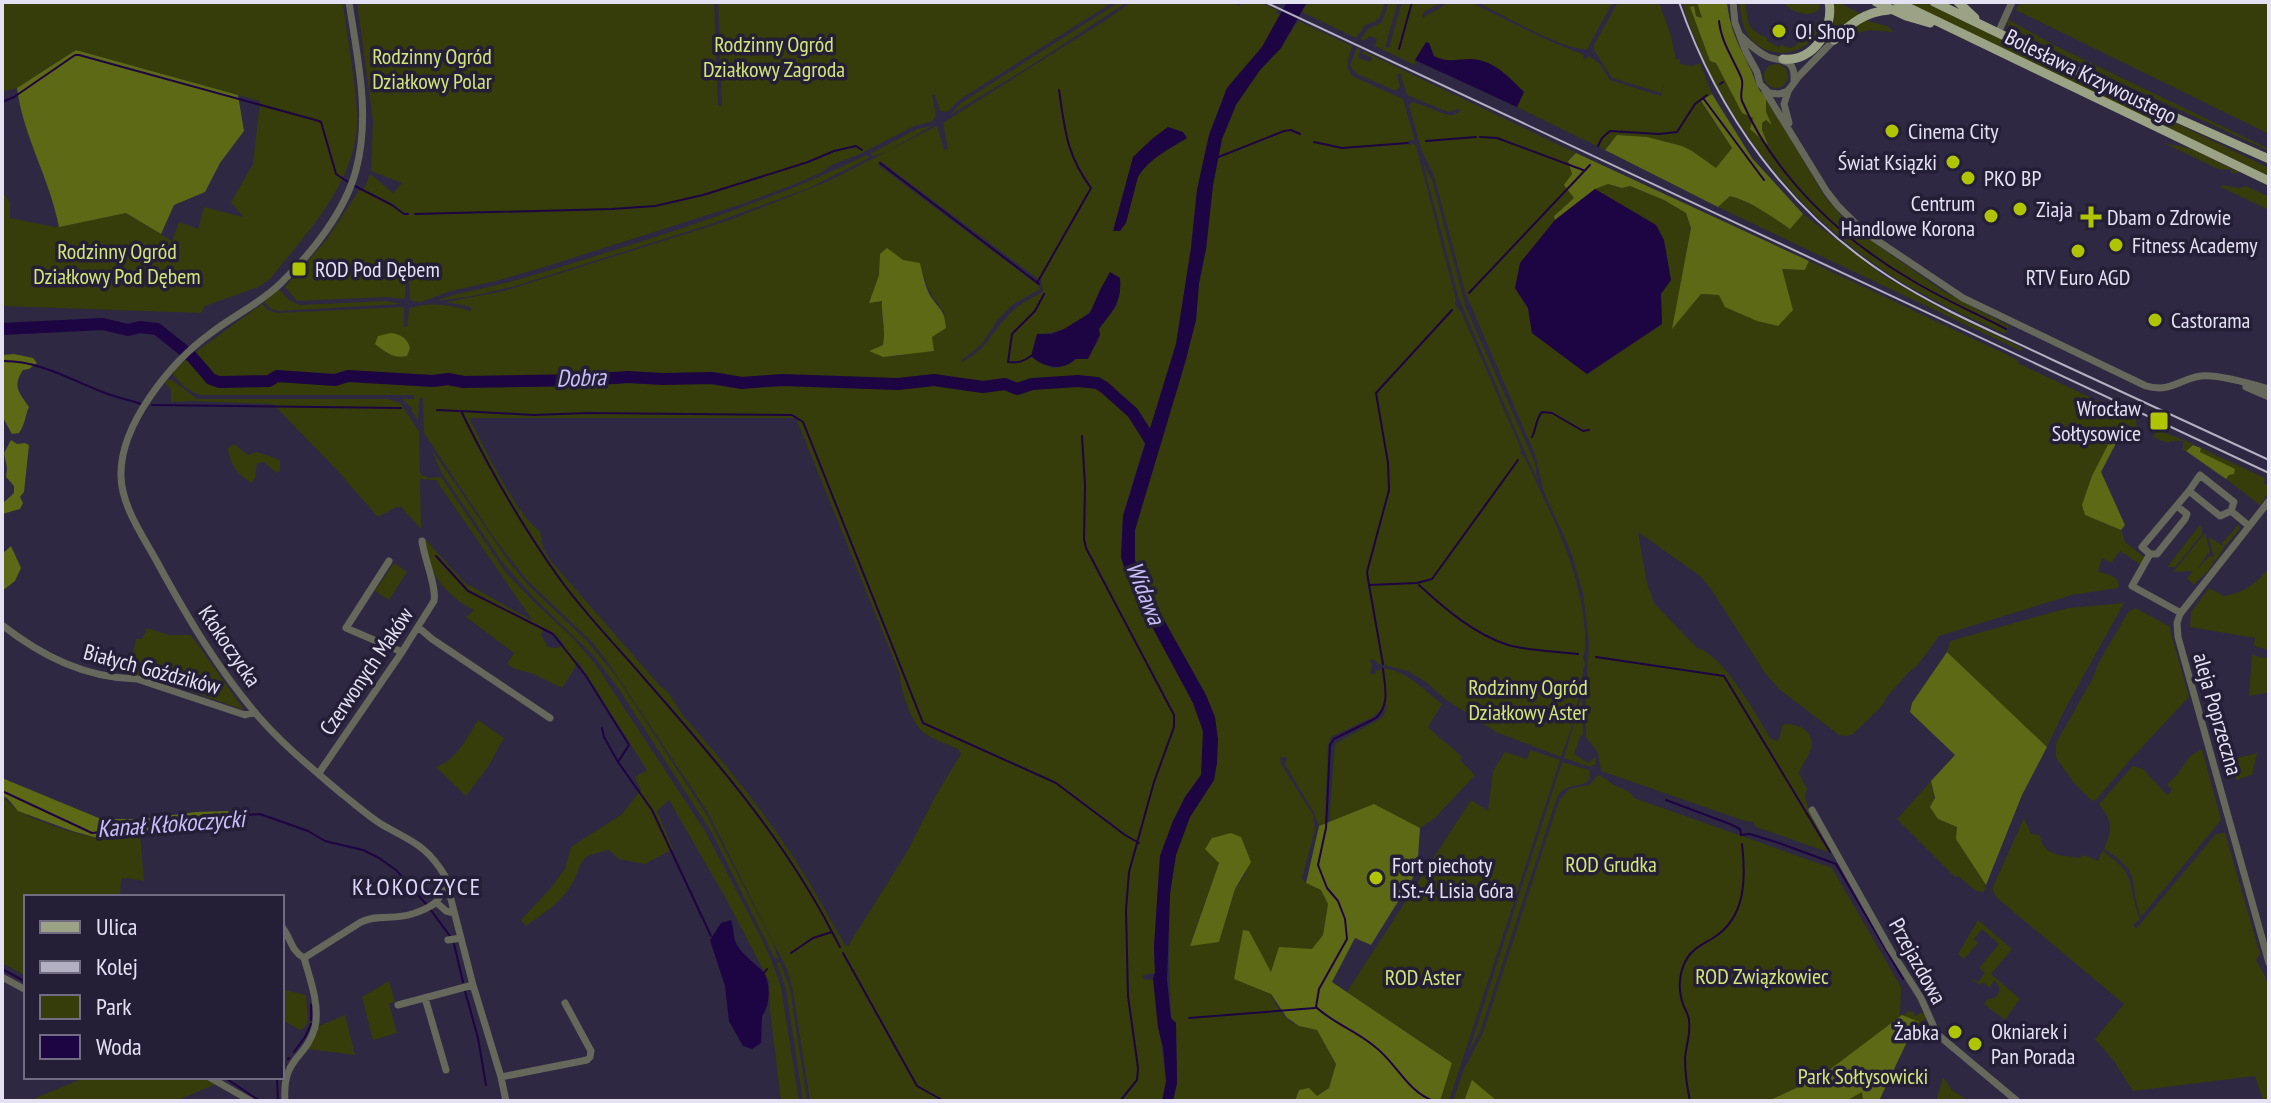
<svg xmlns="http://www.w3.org/2000/svg" width="2271" height="1103" font-family="'PT Sans Narrow',sans-serif">
	<rect width="100%" height="100%" fill="#2e2842"/>
	<path fill="#363d0b" fill-rule="evenodd" d="M2,2H343C347,39 355,76 357,113C360,179 308,231 270,279L258,287L205,306L201,313L2,306V191L10,203V218L55,227L126,213L172,241L179,222L198,229L204,207L243,217L231,202L253,164L260,101L76,50L17,88L2,92Z
		M357,2H714L718,105L722,106L718,2H1113L959,100L947,112L940,111L935,95H932L936,116L931,122L914,126L860,154L832,165L820,173L795,184L745,203L554,264L496,281L451,291L421,302L413,301L410,298L409,283L406,282L405,298L403,299L387,297L297,301L285,287L327,239L360,189L365,187L370,174L393,193L402,183L371,171L373,121Z
		M1119,2H1127L1032,65L950,115L961,103Z
		M1131,2H1237L1236,4L1239,6L1242,2H1259L1277,10L1276,13L1280,15L1262,47L1227,88L1209,135L1197,190L1191,248L1176,344L1149,434L1133,412L1103,385L1089,380L1034,381L1016,386L1006,382L987,384L942,379L895,381L792,379L745,382L704,377L661,379L620,375L585,379L469,381C454,376 448,378 433,378C425,378 421,375 412,377L279,373L267,377L235,378V384H264L288,381L335,384L354,381H452L468,384L572,382L626,378L705,380L740,385L776,382L889,386L937,383L984,389L999,388L1017,391L1043,385L1083,384L1098,387L1132,414L1142,429L1145,442L1123,515L1121,557L1142,608L1193,703L1200,720L1204,740L1201,775L1185,797L1173,821L1160,856L1154,947L1155,973L1143,975V979L1153,980L1166,1081L1162,1101H810L793,991L787,969L707,811L609,664L592,642L527,580L497,542L424,433L423,398H419L418,421L411,410L413,408L401,399H414V395H201C189,392 182,385 174,376V370L193,354L262,304L268,310L277,313L404,307V326L407,327L409,309C426,301 452,305 471,311V307L446,302L504,291L730,220L829,181L937,126L944,150L948,149L943,123L1106,20ZM880,161L1038,279H1041L1043,292C1029,299 1017,305 1007,317C989,336 987,349 962,362V360L981,345L999,318L1012,305L1040,289L1038,285L878,165ZM920,264C925,284 931,297 945,313C941,320 938,329 933,336C918,356 892,361 870,351L883,345C886,329 880,316 882,300L870,302L879,275ZM1095,302L1118,304L1099,329C1100,336 1099,343 1094,347C1087,354 1063,369 1053,368C1047,367 1041,362 1035,360L1037,334C1059,334 1086,323 1095,302ZM469,418H796L900,675C900,689 912,724 924,733C934,740 947,744 958,749L961,754L935,797L907,852L848,946L845,945C828,915 811,884 792,855C760,807 724,762 686,719C677,709 672,693 660,686L550,560L543,548L540,531C517,517 483,444 469,418Z
		M1308,2H1385L1380,17L1374,22L1365,25L1356,38L1302,12Z
		M1389,2H1398L1385,47L1389,48L1402,2H1442L1424,12L1422,18L1442,7L1447,2H1470L1545,39L1584,55L1583,58L1585,59L1589,56L1600,64L1610,80L1661,96L1665,82L1661,93L1612,78L1594,50V45L1618,2H1659L1671,36L1676,59H1680V64L1692,66L1700,63L1712,94L1701,102L1732,148L1716,169C1686,144 1648,131 1610,142L1605,150L1517,107L1524,91L1479,60L1445,61L1434,56L1429,43L1416,58L1415,65L1375,46L1377,39L1369,36L1364,41L1361,39L1368,29L1382,22Z
		M1477,2H1613L1587,49C1567,52 1499,13 1477,2Z
		M1682,2H1697L1703,18L1696,16L1690,7L1710,61L1716,62L1742,113L1753,118V122L1762,130V123L1766,120L1770,123L1766,112V97L1825,197L1850,226L1943,291L2009,326L2005,334C1966,316 1926,298 1890,275C1794,211 1716,114 1682,2Z
		M1739,2H1746C1747,23 1747,29 1767,38V41L1779,47L1781,45L1791,48L1796,45L1818,21L1823,22C1814,53 1772,64 1751,39C1742,28 1741,15 1739,2Z
		M1783,2H1819L1820,9C1809,19 1793,13 1783,2Z
		M1833,2H1838L1861,14L1837,31L1833,22Z
		M1904,2H1925L2269,168V176Z
		M2020,2H2269V134L2016,10Z
		M2007,19L2062,49L2269,149V151C2182,110 2093,73 2008,26Z
		M1864,20L1887,26L1894,32L1870,30L1842,36Z
		M1298,21L1352,46C1349,58 1344,66 1352,76L1403,99L1414,138V140H1409V146L1413,143L1416,146L1456,300L1455,304L1462,314L1521,449L1520,453L1524,456C1550,513 1582,570 1585,633C1585,642 1586,650 1583,657L1585,662L1574,720L1561,757L1496,732L1445,699L1426,682L1408,671L1379,664L1373,659L1370,661L1372,665L1370,674H1375L1376,671C1397,661 1426,692 1442,704L1428,727C1439,738 1451,746 1462,757L1460,760L1475,775L1435,818L1420,828L1374,805L1329,823L1335,744L1383,717L1388,704L1373,717L1331,737L1328,745L1325,823L1319,826L1314,813L1285,764L1287,758L1280,757L1281,764L1313,815L1315,830L1302,878L1306,883L1321,890L1328,904L1323,935L1312,950L1271,973L1249,931C1259,959 1266,998 1287,1019C1295,1026 1306,1028 1317,1030L1336,1064L1329,1088L1317,1096L1299,1090L1295,1101H1173L1177,1083L1176,1023L1171,1018L1169,949L1170,893L1176,854L1190,817L1214,780L1206,695L1141,579L1135,560V529L1185,363L1196,320L1199,283L1206,249L1213,185L1222,139L1236,105L1260,70L1281,48ZM1219,863L1246,873L1235,889L1219,942L1190,945Z
		M1357,48L1360,50L1358,58L1370,62L1372,58L1362,53L1363,51L1576,153L1568,160L1572,174L1574,198L1554,216L1555,220L1521,263L1515,288L1528,308L1532,333L1587,374L1662,324L1661,294L1664,240L1656,225L1595,189L1608,184L1622,188L1629,186L1664,200L1686,213L1691,228L1673,327L1701,294L1719,295L1782,269L1805,270L1809,261L2018,360V363L2136,419L2137,429L2126,424L2115,431L2085,515L2121,530L2125,542L2145,558L2141,565L2120,551L2111,563L2102,558L2098,571C2107,575 2122,576 2118,588L2072,595L1939,636L1917,666L1909,672L1887,697L1882,706L1853,734L1847,736L1839,735L1779,689L1765,673L1711,589L1700,576L1638,532L1647,583L1654,603L1697,648C1724,655 1756,715 1771,739L1777,741L1780,737L1782,725C1797,721 1816,732 1811,749C1808,758 1802,764 1799,773L1807,789L1805,796L1808,807L1833,852L1831,853L1756,827L1753,822L1745,821L1601,771L1598,753L1586,737V691L1589,642L1583,593L1571,552L1544,492L1536,457L1465,292L1434,176L1421,149L1409,105L1413,102L1448,115H1454L1461,110L1457,109L1448,112L1407,95L1400,73L1397,74L1400,86L1396,91L1357,74L1350,65Z
		M1764 76a12 12 0 1 1 24 0a12 12 0 1 1-24 0Z
		M932,126L888,151L873,156L870,154L917,129Z
		M2164,143L2192,149L2240,173H2231V170L2218,169Z
		M867,155L869,158L809,188L708,225L515,286L472,296L437,301C452,294 468,292 484,288C504,284 524,278 544,272C654,238 763,205 867,155Z
		M1423,164L1432,180L1466,308L1535,463L1537,480L1459,299Z
		M2222,185L2239,188L2246,186L2269,197V210L2221,187Z
		M1730,195L1763,210L1789,228L1803,214L1885,277L1943,310L2022,348L2021,351L1718,207Z
		M279,289L289,300L299,305L387,301L401,304L279,311L271,309L264,302Z
		M167,380H172L197,399H388L400,403L419,431L420,474L428,478L441,477L506,573L536,604L572,637L596,665L705,831L763,941L774,967L781,987L799,1101H781L770,1010L769,981L725,897L669,800L657,811L673,849L645,864L619,859L609,850C572,858 587,861 570,887C560,903 541,915 526,926L521,920L550,889L565,869L571,847L622,814L641,790L635,777L647,770L577,660L576,666L562,688L531,673L515,669L507,664L514,653L466,617L474,610C447,597 424,569 425,539L465,583L533,621L436,480L420,479L421,529L401,507H396L378,517L336,469L273,404L191,401L171,402V390L165,383ZM545,628L558,637L564,645L556,648L548,647L541,635Z
		M2153,427C2167,434 2178,437 2193,444L2186,451L2183,450V441H2170L2168,443L2153,437L2155,434L2153,431Z
		M234,444L248,455L257,452L280,460V471L277,473L264,462L257,463L255,478L252,483C238,475 229,464 228,448Z
		M2201,448L2265,478L2264,483L2269,487V492L2260,505L2226,479L2229,475L2226,466L2199,452Z
		M432,450L509,562L528,585L586,640L616,676L706,814L773,942L778,959H775L712,833L618,688L593,655L535,599L503,563L441,472Z
		M2239,524L2240,529L2224,547L2216,561L2214,559C2212,571 2200,577 2194,585L2187,578L2193,571L2173,572L2205,533L2210,551L2197,569L2210,556L2214,557L2209,537L2223,546L2222,543Z
		M2200,525L2202,528V534L2175,567H2167Z
		M394,563L407,572L389,600L375,591Z
		M2269,568V650L2254,646L2255,638L2190,627L2191,612L2209,588L2224,596C2244,593 2257,583 2269,568Z
		M2124,603L2064,711L2047,747L1947,652L1950,641L2068,608Z
		M2135,608L2169,626L2189,697L2129,761L2097,799L2092,801L2075,784L2056,758V743L2093,678L2098,664L2128,612Z
		M147,628L169,635H191L244,710L167,683L129,675L136,639H142Z
		M2252,655L2269,659V692L2249,696Z
		M1582,695L1583,735H1581L1574,754L1588,763L1596,756L1595,764L1590,767L1564,758Z
		M478,720L504,738L488,767L466,796L436,767C457,760 466,739 478,720Z
		M2202,749L2221,820L2141,917C2127,880 2145,875 2104,849C2113,827 2113,823 2099,804L2133,766L2143,769L2167,795L2172,790L2167,784L2177,775L2190,756Z
		M1530,750L1560,760L1449,1101H1440L1452,1063L1347,992L1471,800L1488,811L1493,771L1505,752L1527,759Z
		M2257,753L2252,775L2236,780L2230,760Z
		M1562,762L1589,770L1590,778C1581,791 1569,779 1557,797L1480,1032L1469,1051Z
		M1598,775C1605,777 1608,782 1614,785C1623,790 1628,788 1634,798L1832,868L1901,987L1900,1015H1904L1907,1011L1914,1013L1915,1016L1918,1015L1919,1013L1926,1014L1928,1018L1922,1021L1925,1025L1929,1024L1930,1027L1921,1040L1911,1033L1879,1101H1453L1464,1069L1483,1033L1559,801L1569,789L1589,785Z
		M1931,781L1938,819L1957,827V839L1986,885L1984,892L1976,891L1958,876L1955,877L1897,819Z
		M2,796C6,798 8,802 11,805C25,818 83,838 102,838C115,838 127,836 140,834L144,881L127,878L121,879L120,897H26V976L2,963Z
		M2024,818L2031,834L2040,835C2042,856 2061,855 2079,858L2084,855L2098,861L2102,851C2138,874 2127,885 2140,919L2133,925L2136,929L2216,834L2225,833L2260,954L2256,960L2265,976L2269,989V1101H2263L2255,1076L2133,1091L2114,1061L2095,1039L2124,1004L1996,897L1992,889Z
		M1978,920L2012,949L1991,974L2020,999L2005,1020L1984,1004L1988,999C2000,999 2003,987 1994,980L1990,988L1983,982L1979,985L1969,977L1978,982L1985,973L1979,968L1999,944L1982,929L1974,939L1978,943L1964,959L1958,954Z
		M780,962L790,989L807,1101H803L786,989L777,963Z
		M389,981L395,1002L389,1004L397,1033L373,1040L362,997Z
		M285,990L306,995L308,1020L305,1027L300,1030L282,1020V995Z
		M345,1015L355,1055L308,1049L317,1027Z
		M105,1077H200L216,1084L176,1101H28L84,1078L92,1079Z
		M1943,1077L1952,1090L1969,1101H1936Z"/>
	<path fill="#5d6914" d="M1697,2H1727C1730,31 1739,45 1751,70C1756,81 1756,89 1766,97V112L1772,125L1766,120L1762,123V130L1768,145L1750,129L1753,118L1742,113L1716,63L1710,61L1690,7L1694,6L1696,16L1702,18Z
		M76,50L238,95L244,131L220,163L205,192L174,205L161,234L126,213L59,227C50,179 23,136 17,88Z
		M1712,94L1752,158L1803,214L1790,229C1771,216 1752,202 1730,196L1718,207L1605,150L1617,135L1647,137L1682,146L1692,151L1716,168L1732,148L1701,101Z
		M1576,153L1809,261L1805,270L1782,269L1793,310L1778,326L1757,321L1725,307L1719,295L1701,294L1672,329L1691,228L1686,213L1664,200L1630,186L1622,188L1608,184L1595,189L1555,220L1554,216L1574,198L1564,185L1572,174L1568,161Z
		M887,248L903,260L920,263C923,275 925,287 931,297C941,312 944,308 946,328L932,337L934,351L883,357L869,351L883,345C886,329 881,316 882,301L869,303L879,275L880,254Z
		M391,333C402,335 407,338 410,348L407,356C394,359 385,352 375,344L378,336Z
		M14,354L33,358L37,363L29,369L23,370C12,387 19,392 29,407C25,416 25,425 19,433L12,434L2,416V355Z
		M2126,424L2101,472L2125,525L2121,530L2085,515L2082,505L2092,476L2115,431Z
		M11,440L17,444L25,443L29,445L24,492L20,497L23,503L20,509L2,514V504L14,493V486L6,477L7,468L4,453Z
		M2193,445L2201,448L2200,452L2235,469L2234,474L2229,475L2226,479L2186,451Z
		M11,546L21,568L15,581L2,591V554Z
		M1947,652L2047,747L2022,795L1986,885L1956,839L1957,827L1938,819L1930,807L1935,798L1931,781L1955,755L1910,712L1912,703Z
		M2,778L101,819H141L196,812L228,811L230,816L120,837L97,838L72,831L18,811L7,798L2,796Z
		M1374,804L1420,828L1417,871L1371,945L1355,938L1332,982L1452,1063L1440,1101H1295L1299,1090L1309,1088L1317,1096L1329,1088L1336,1064L1317,1030L1299,1026L1287,1018L1271,994L1234,979L1243,930L1249,931L1271,972L1279,947L1312,949L1323,935L1328,904L1321,890L1306,883L1319,826Z
		M1231,833L1241,837L1251,862L1235,889L1219,942L1190,946L1219,863L1205,849L1212,838Z
		M1902,1015L1919,1022L1912,1031L1879,1101H1863L1862,1092L1846,1101H1768L1820,1077Z
		M1472,1080L1497,1101H1464Z"/>
	<path fill="#1d0442" d="M1287,2H1307L1281,48L1260,70L1236,105L1222,139L1213,185L1206,249L1199,283L1196,320L1185,363L1135,530V560L1141,579L1206,695L1215,717L1218,739L1217,763L1214,780L1190,817L1176,855L1170,894L1167,980L1171,1018L1176,1023L1177,1083L1173,1101H1162L1166,1081L1163,1047L1158,1028L1153,978L1155,973L1154,947L1160,856L1173,821L1185,797L1201,775L1203,731L1193,703L1142,608L1126,574L1121,557L1123,516L1176,344L1191,248L1197,190L1209,135L1227,88L1262,47Z
		M1426,42L1429,43L1434,56C1447,63 1457,59 1471,59C1494,60 1509,77 1524,92L1517,107L1415,60Z
		M1168,127L1183,132L1187,138C1168,150 1150,158 1138,177L1126,223L1120,231H1113L1133,157L1153,138Z
		M1595,189L1656,225L1664,240L1671,280L1661,294L1662,324L1587,374L1532,333L1528,308L1515,288L1520,263L1555,220Z
		M1110,272L1120,278C1122,303 1113,310 1099,329L1100,335L1088,359H1075C1064,372 1042,367 1031,356L1037,334H1051L1064,329L1090,313L1100,290Z
		M731,920C734,929 733,938 737,945C744,957 757,964 764,973C771,985 770,1006 762,1016L761,1043L752,1049L743,1046L729,1021L725,986L710,940L721,923Z"/>
	<g fill="none" stroke-linecap="round" stroke-linejoin="round">
		<path stroke="#1d0442" stroke-width="2" d="M1719,21C1721,42 1733,58 1741,77C1745,85 1739,92 1742,101C1775,177 1842,240 1913,281C1943,299 1975,313 2006,329
			M1399,49L1412,2
			M1720,84L1723,82
			M1703,98L1764,180
			M2,102L14,97L75,55H79L319,121L321,122L336,174L348,182
			M1480,137L1497,138L1583,170
			M1426,141L1476,137
			M1314,142L1342,148L1408,143
			M1598,146L1602,138L1610,131L1659,134L1677,132L1695,104L1707,95
			M1216,158L1284,131L1291,130L1300,134
			M880,163L1039,284
			M353,185L392,205L404,214H408
			M415,214L612,209L655,206L703,195L808,162L834,151L856,146L862,150
			M1037,283L1091,188C1066,154 1065,130 1059,90
			M1469,293L1590,165
			M1031,356C1023,362 1018,363 1008,362L1012,334L1035,311L1044,294
			M2,361C38,360 71,380 105,393C116,397 129,400 141,404
			M152,405L401,408
			M437,410L459,411
			M1082,436L1085,485L1084,539L1086,548L1174,715V727L1154,782L1129,872L1126,910L1128,996L1138,1068L1137,1080L1120,1101
			M1532,437C1536,430 1536,418 1542,412L1552,413L1583,431L1589,430
			M436,556L468,591L553,634L586,676L629,745L618,762L652,810L711,936
			M1369,585L1367,572L1389,490L1388,463L1376,393L1452,310
			M1419,585C1445,609 1474,634 1508,645C1530,651 1555,651 1578,654
			M1596,657L1724,676L1830,852
			M1383,664L1369,585L1417,583L1432,579L1518,460
			M1383,669C1385,687 1390,705 1376,718L1334,739L1330,745L1326,828L1318,865L1327,888L1338,901L1345,919L1347,939L1319,989L1316,1007C1333,1023 1356,1031 1374,1046C1396,1062 1407,1092 1434,1101
			M602,728L604,737L618,762
			M2,791L92,833L222,817L260,814L308,831L325,841L363,850L379,858L396,870L426,904
			M1666,800L1730,824L1740,829L1741,835L1750,834L1779,843L1836,864L1903,979
			M430,909L450,936
			M832,932C783,837 713,757 643,677C614,643 582,611 557,575C520,523 489,468 461,411L533,415L588,413L792,415L803,422L923,723L1056,783L1125,835L1139,843
			M454,944L463,982
			M791,953L813,938L832,932L840,947
			M843,953L917,1086L944,1101
			M2,969L26,982
			M764,973L767,969
			M465,991L478,1038L486,1085
			M1189,1018L1315,1008
			M311,1020V1005
			M294,1052L305,1037L311,1024
			M288,1059L289,1058
			M282,1066L284,1064
			M224,1077L260,1101
			M277,1080L278,1101
			M1690,1101C1687,1087 1685,1072 1685,1058C1686,1046 1691,1033 1689,1021C1689,1015 1685,1010 1683,1004C1678,991 1679,974 1685,962C1691,949 1702,945 1713,938C1746,918 1746,878 1742,844"/>
		<path stroke="#1d0442" stroke-width="12" d="M2,329L103,324L128,330L140,327L157,329L192,357L211,379L219,382L269,381L277,376L335,380L348,376L433,381L448,379L464,382L584,380L628,377L662,379L712,378L742,383L782,380L898,384L934,380L983,387L1005,384L1017,389L1032,384L1078,381L1097,383L1104,387L1133,413L1152,443"/>
		<path stroke="#65685a" stroke-width="7" d="M349,2C357,57 371,114 356,170C345,212 311,254 280,284C259,304 233,316 211,333C171,362 119,425 121,477C122,506 142,535 156,560C186,615 217,668 258,716C283,745 314,770 342,794C355,804 367,815 381,824C410,841 426,844 445,876L473,985L501,1077L506,1101
			M1733,2L1735,23L1746,52L1757,72L1760,84L1769,93L1779,94L1788,91L1799,76L1834,40
			M1998,33L2012,2
			M1741,36C1749,44 1757,52 1768,57C1783,62 1795,58 1794,80
			M1765,91L1827,192L1838,206L1863,231L1963,298L2146,386C2171,393 2179,379 2201,376C2218,374 2252,384 2269,389
			M1789,123L1784,104L1789,89
			M2246,387L2269,397
			M2189,491L2200,475L2234,502L2231,511
			M2269,501L2180,614L2177,623L2178,637L2269,963
			M2177,506L2187,514L2185,519L2157,554H2150L2142,547L2189,491L2220,516L2231,511L2249,526
			M2150,554L2132,586L2181,613
			M389,561L346,628L402,652
			M2,625C42,656 85,678 137,679L245,715L255,712
			M418,627L432,639L550,718
			M319,773L402,652L434,601C437,587 424,558 422,541
			M1812,810L1890,949L1921,998L1937,1034L2017,1101
			M436,902L446,911L454,913
			M282,927C291,938 291,951 304,958
			M448,940L461,938
			M304,958L361,922C377,914 395,920 412,914C419,912 431,907 436,902C441,896 440,892 449,888
			M2,977L26,990
			M425,998L446,1070
			M398,1005L473,985
			M209,1077L251,1101
			M501,1077L587,1060L590,1057L591,1051L565,1003
			M285,1101C282,1056 306,1060 315,1027C320,1005 310,979 304,958"/>
		<path stroke="#9ca286" stroke-width="9" d="M1876,2L1906,16L1930,23
			M1897,2L2269,181
			M1934,2L2152,107L2269,159
			M1958,2L1975,18
			M1834,40C1851,23 1865,12 1889,10
			M1783,59C1814,62 1834,29 1829,2"/>
		<path stroke="#b4b0c4" stroke-width="2" d="M1265,2L2269,473
			M1679,2C1718,114 1788,211 1888,276C1940,310 1999,334 2055,361C2126,394 2198,427 2269,460"/>
	</g>
	<g fill="#afc504" stroke="#241e37" stroke-width="3">
		<circle cx="1779" cy="31" r="8"/>
		<circle cx="1892" cy="131" r="8"/>
		<circle cx="1953" cy="162" r="8"/>
		<circle cx="1968" cy="178" r="8"/>
		<circle cx="2020" cy="209" r="8"/>
		<circle cx="1991" cy="216" r="8"/>
		<path d="M2087 205h8v8h8v8h-8v8h-8v-8h-8v-8h8z"/>
		<circle cx="2116" cy="245" r="8"/>
		<circle cx="2078" cy="251" r="8"/>
		<rect x="291" y="261" width="16" height="16" rx="4"/>
		<circle cx="2155" cy="320" r="8"/>
		<rect x="2149" y="411" width="20" height="20" rx="4"/>
		<circle cx="1376" cy="878" r="8"/>
		<circle cx="1955" cy="1032" r="8"/>
		<circle cx="1975" cy="1044" r="8"/>
	</g>
	<g text-anchor="middle" stroke-width="7" stroke-linejoin="round" paint-order="stroke">
		<g font-size="22" fill="#e4e1f3" stroke="#241e37" text-anchor="start">
			<text x="1795" y="39">O! Shop</text>
			<text x="1908" y="139">Cinema City</text>
			<text x="1937" y="170" text-anchor="end">Świat Ksiązki</text>
			<text x="1984" y="186">PKO BP</text>
			<text x="1975" y="211" text-anchor="end">Centrum<tspan x="1975" dy="25">Handlowe Korona</tspan></text>
			<text x="2036" y="217">Ziaja</text>
			<text x="2107" y="225">Dbam o Zdrowie</text>
			<text x="2132" y="253">Fitness Academy</text>
			<text x="315" y="277">ROD Pod Dębem</text>
			<text x="2078" y="285" text-anchor="middle">RTV Euro AGD</text>
			<text x="2171" y="328">Castorama</text>
			<text x="2141" y="416" text-anchor="end">Wrocław<tspan x="2141" dy="25">Sołtysowice</tspan></text>
			<text x="1392" y="873">Fort piechoty<tspan x="1392" dy="25">I.St.-4 Lisia Góra</tspan></text>
			<text x="1991" y="1039">Okniarek i<tspan x="1991" dy="25">Pan Porada</tspan></text>
			<text x="1939" y="1040" text-anchor="end">Żabka</text>
		</g>
		<g font-size="22" fill="#d2e578" stroke="#241e37">
			<text x="774" y="52">Rodzinny Ogród<tspan x="774" dy="25">Działkowy Zagroda</tspan></text>
			<text x="432" y="64">Rodzinny Ogród<tspan x="432" dy="25">Działkowy Polar</tspan></text>
			<text x="117" y="259">Rodzinny Ogród<tspan x="117" dy="25">Działkowy Pod Dębem</tspan></text>
			<text x="1528" y="695">Rodzinny Ogród<tspan x="1528" dy="25">Działkowy Aster</tspan></text>
			<text x="1611" y="872">ROD Grudka</text>
			<text x="1762" y="984">ROD Związkowiec</text>
			<text x="1423" y="985">ROD Aster</text>
			<text x="1863" y="1084">Park Sołtysowicki</text>
		</g>
		<g font-size="22" fill="#e4e1f3" stroke="#241e37">
			<text transform="translate(2091 76) rotate(26)" y="8">Bolesława Krzywoustego</text>
			<text transform="translate(230 646) rotate(56)" y="8">Kłokoczycka</text>
			<text transform="translate(152 669) rotate(15)" y="8">Białych Goździków</text>
			<text transform="translate(366 671) rotate(-56)" y="8">Czerwonych Maków</text>
			<text transform="translate(2218 714) rotate(74)" y="8">aleja Poprzeczna</text>
			<text transform="translate(1918 961) rotate(61)" y="8">Przejazdowa</text>
		</g>
		<g font-size="24" font-style="italic" fill="#cabef9" stroke="#241e37">
			<text transform="translate(581 378) rotate(-2)" y="8">Dobra</text>
			<text transform="translate(1145 593) rotate(68)" y="8">Widawa</text>
			<text transform="translate(171 824) rotate(-4)" y="8">Kanał Kłokoczycki</text>
		</g>
		<g font-size="24" letter-spacing="2" fill="#dcd6f8" stroke="#241e37">
			<text x="417" y="895">KŁOKOCZYCE</text>
		</g>
	</g>
	<rect width="2271" height="1103" fill="none" stroke="#e4e1f3" stroke-width="8"/>
	<rect x="24" y="895" width="260" height="184" fill="#241e37" stroke="#716c82" stroke-width="2"/>
	<rect x="40" y="921" width="40" height="12" fill="#9ca286" stroke="#716c82" stroke-width="2"/>
	<text x="96" y="935" font-size="24" fill="#e4e1f3">Ulica</text>
	<rect x="40" y="961" width="40" height="12" fill="#b4b0c4" stroke="#716c82" stroke-width="2"/>
	<text x="96" y="975" font-size="24" fill="#e4e1f3">Kolej</text>
	<rect x="40" y="995" width="40" height="24" fill="#363d0b" stroke="#716c82" stroke-width="2"/>
	<text x="96" y="1015" font-size="24" fill="#e4e1f3">Park</text>
	<rect x="40" y="1035" width="40" height="24" fill="#1d0442" stroke="#716c82" stroke-width="2"/>
	<text x="96" y="1055" font-size="24" fill="#e4e1f3">Woda</text>
</svg>
